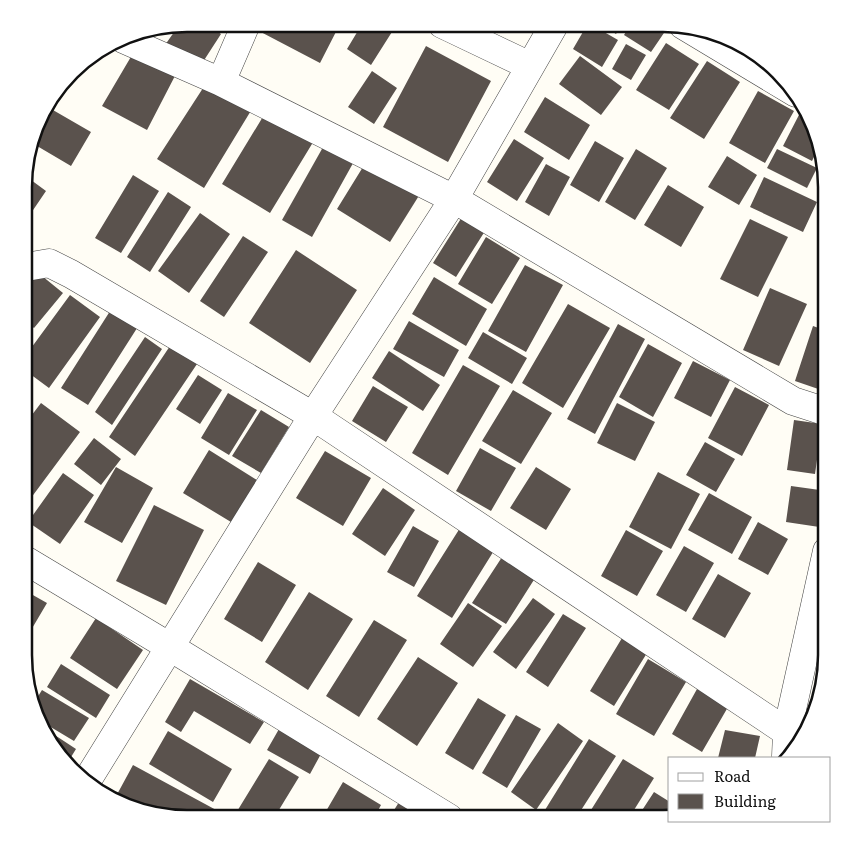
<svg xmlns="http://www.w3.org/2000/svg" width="851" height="842" font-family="Literata,serif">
	<rect width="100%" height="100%" fill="#fffdf5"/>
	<path fill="#5a524d" d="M188,24H207L221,34L199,68L165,45L179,25Z
		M260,24H340L320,63L257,30Z
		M362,24H397L371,65L347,49Z
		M587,25H592L618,40L602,67L573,49Z
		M602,25H622L616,34Z
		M630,25H659L666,30L651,52L624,35Z
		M666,43L699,64L669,110L636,90Z
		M626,44L646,55L631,80L612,69Z
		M426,46L491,81L448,162L383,127Z
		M132,55L177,72L147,130L102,106Z
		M580,56L622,87L601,115L559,84Z
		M707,61L740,82L704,139L670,118Z
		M372,71L397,88L374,124L348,107Z
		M70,77L63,93L58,91Z
		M205,85L255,104L204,188L157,159Z
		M758,91L794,111L765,163L729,143Z
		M545,97L590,125L569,160L524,132Z
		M46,106L91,132L71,166L32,143Z
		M802,109L806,111L818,135L820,145L812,161L783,146Z
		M267,110L315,139L270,213L222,184Z
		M514,139L544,158L517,201L487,182Z
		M327,140L357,156L312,237L282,220Z
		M595,141L624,158L599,202L570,185Z
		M636,149L667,168L635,220L605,202Z
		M777,149L817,168L807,188L767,168Z
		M727,156L757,175L739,205L708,187Z
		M366,162L420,194L390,242L337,209Z
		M546,164L570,177L549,216L525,202Z
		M133,175L159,191L121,253L95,238Z
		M27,177L46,191L27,219Z
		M764,177L817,202L803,232L750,207Z
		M668,185L704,207L681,247L644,225Z
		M168,192L191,207L150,272L127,257Z
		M200,213L230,234L189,293L158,271Z
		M462,217L485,231L456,277L433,263Z
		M750,219L788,237L758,297L720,279Z
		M243,236L268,252L224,317L200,301Z
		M486,237L520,258L492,304L458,284Z
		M296,250L357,290L310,363L249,323Z
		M525,265L563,285L526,352L488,331Z
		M31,267L63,293L34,328L26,322V274Z
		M434,277L487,309L466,346L412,314Z
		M770,288L807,304L779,366L743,350Z
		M70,295L100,317L49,388L26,371V355Z
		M568,304L610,328L563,408L522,383Z
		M112,308L139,325L88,405L61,388Z
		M409,321L459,350L444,377L393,349Z
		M618,324L645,339L595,434L567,419Z
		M813,326L827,331V392L795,381Z
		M483,332L527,358L512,384L468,358Z
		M145,337L162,349L112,425L95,412Z
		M648,344L682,363L653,417L619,397Z
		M170,346L197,364L135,456L109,437Z
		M389,351L440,385L423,411L372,378Z
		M693,361L730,380L711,417L674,398Z
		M463,365L500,386L448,475L412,453Z
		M198,375L222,390L200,424L176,409Z
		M373,386L408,407L386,442L352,421Z
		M735,387L769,405L742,456L708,438Z
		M513,390L552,413L521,464L482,441Z
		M228,393L257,410L229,455L201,438Z
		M41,403L80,432L25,506V424Z
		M617,403L655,422L635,461L597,443Z
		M261,410L289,427L261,473L232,456Z
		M794,420L822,424L815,474L787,470Z
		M94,438L121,459L101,485L74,464Z
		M705,442L735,459L716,492L686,475Z
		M480,448L516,468L491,511L456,491Z
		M209,450L257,480L231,522L183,493Z
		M325,451L371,478L343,526L296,498Z
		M116,467L153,488L122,543L84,522Z
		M536,467L571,489L546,530L510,508Z
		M658,472L700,494L671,549L629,527Z
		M63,473L94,495L60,544L28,522Z
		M791,486L827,491L826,528L786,522Z
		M383,488L415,510L385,556L352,534Z
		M709,493L752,517L732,554L688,530Z
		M154,505L204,530L166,605L116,581Z
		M758,522L788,539L768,575L738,559Z
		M413,526L439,541L414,587L387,572Z
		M460,528L495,549L452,618L417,596Z
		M626,530L663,551L637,596L601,576Z
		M684,546L714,563L686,612L656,595Z
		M504,554L537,575L506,624L472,603Z
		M258,562L296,585L262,642L224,619Z
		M718,574L751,593L725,638L692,619Z
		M24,590L47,603L24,642Z
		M309,592L353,619L308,690L265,662Z
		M533,598L555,614L516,669L493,652Z
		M468,603L502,626L473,667L440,644Z
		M563,614L586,628L548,687L526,672Z
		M96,618L143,650L117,689L70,658Z
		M374,620L407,640L359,717L326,696Z
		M622,638L647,653L614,706L590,691Z
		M418,657L458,683L417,746L377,719Z
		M648,659L686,682L654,736L616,714Z
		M61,664L110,695L96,718L47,687Z
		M190,679L264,722L250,744L194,711L181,732L165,722Z
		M697,689L728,707L702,752L672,734Z
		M42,690L89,718L74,741L39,720L32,706Z
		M478,698L506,715L473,770L445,753Z
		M516,715L541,729L507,788L482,773Z
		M558,723L583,741L536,810L511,792Z
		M44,728L76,749L68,762L58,754Z
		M279,729L322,752L310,774L267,750Z
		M725,730L760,736L755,758H718Z
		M168,731L232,769L213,802L149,764Z
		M589,739L616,756L576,818H540Z
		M269,759L299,777L274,818H243L236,813Z
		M623,759L654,778L629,818H586Z
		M133,765L218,811L214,818H177L115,801L114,800Z
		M343,782L381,805L374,818H322Z
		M654,792L670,802V818H637Z
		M401,799L431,818H389Z"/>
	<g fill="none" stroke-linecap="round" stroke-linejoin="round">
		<defs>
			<path id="street" d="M246,24L221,82L454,199L793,401L827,412
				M442,24L530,66
				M683,25L796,93
				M123,39L221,82
				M26,267L49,263L71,274L313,416L787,732
				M25,560L170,647L449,818
				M786,756L787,732L827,551
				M88,779L313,416L454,199L554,25"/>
		</defs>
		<use href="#street" stroke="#444" stroke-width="29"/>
		<use href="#street" stroke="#fff" stroke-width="28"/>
	</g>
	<path d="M0 0H851V842H0ZM187 32H663A155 155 0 0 1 818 187V655A155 155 0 0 1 663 810H187A155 155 0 0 1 32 655V187A155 155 0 0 1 187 32Z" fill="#fff" fill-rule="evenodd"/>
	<path fill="none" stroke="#111" stroke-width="2.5" d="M187 32H663A155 155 0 0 1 818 187V655A155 155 0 0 1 663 810H187A155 155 0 0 1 32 655V187A155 155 0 0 1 187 32Z"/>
	<rect x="668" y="757" width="162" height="65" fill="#ffffff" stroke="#a0a0a0"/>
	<rect x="678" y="773" width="25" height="8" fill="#ffffff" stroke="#a0a0a0"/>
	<text x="714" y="782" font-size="15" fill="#111111">Road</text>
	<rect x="678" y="794" width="25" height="15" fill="#5a524d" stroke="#a0a0a0"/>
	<text x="714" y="807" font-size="15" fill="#111111">Building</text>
</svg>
